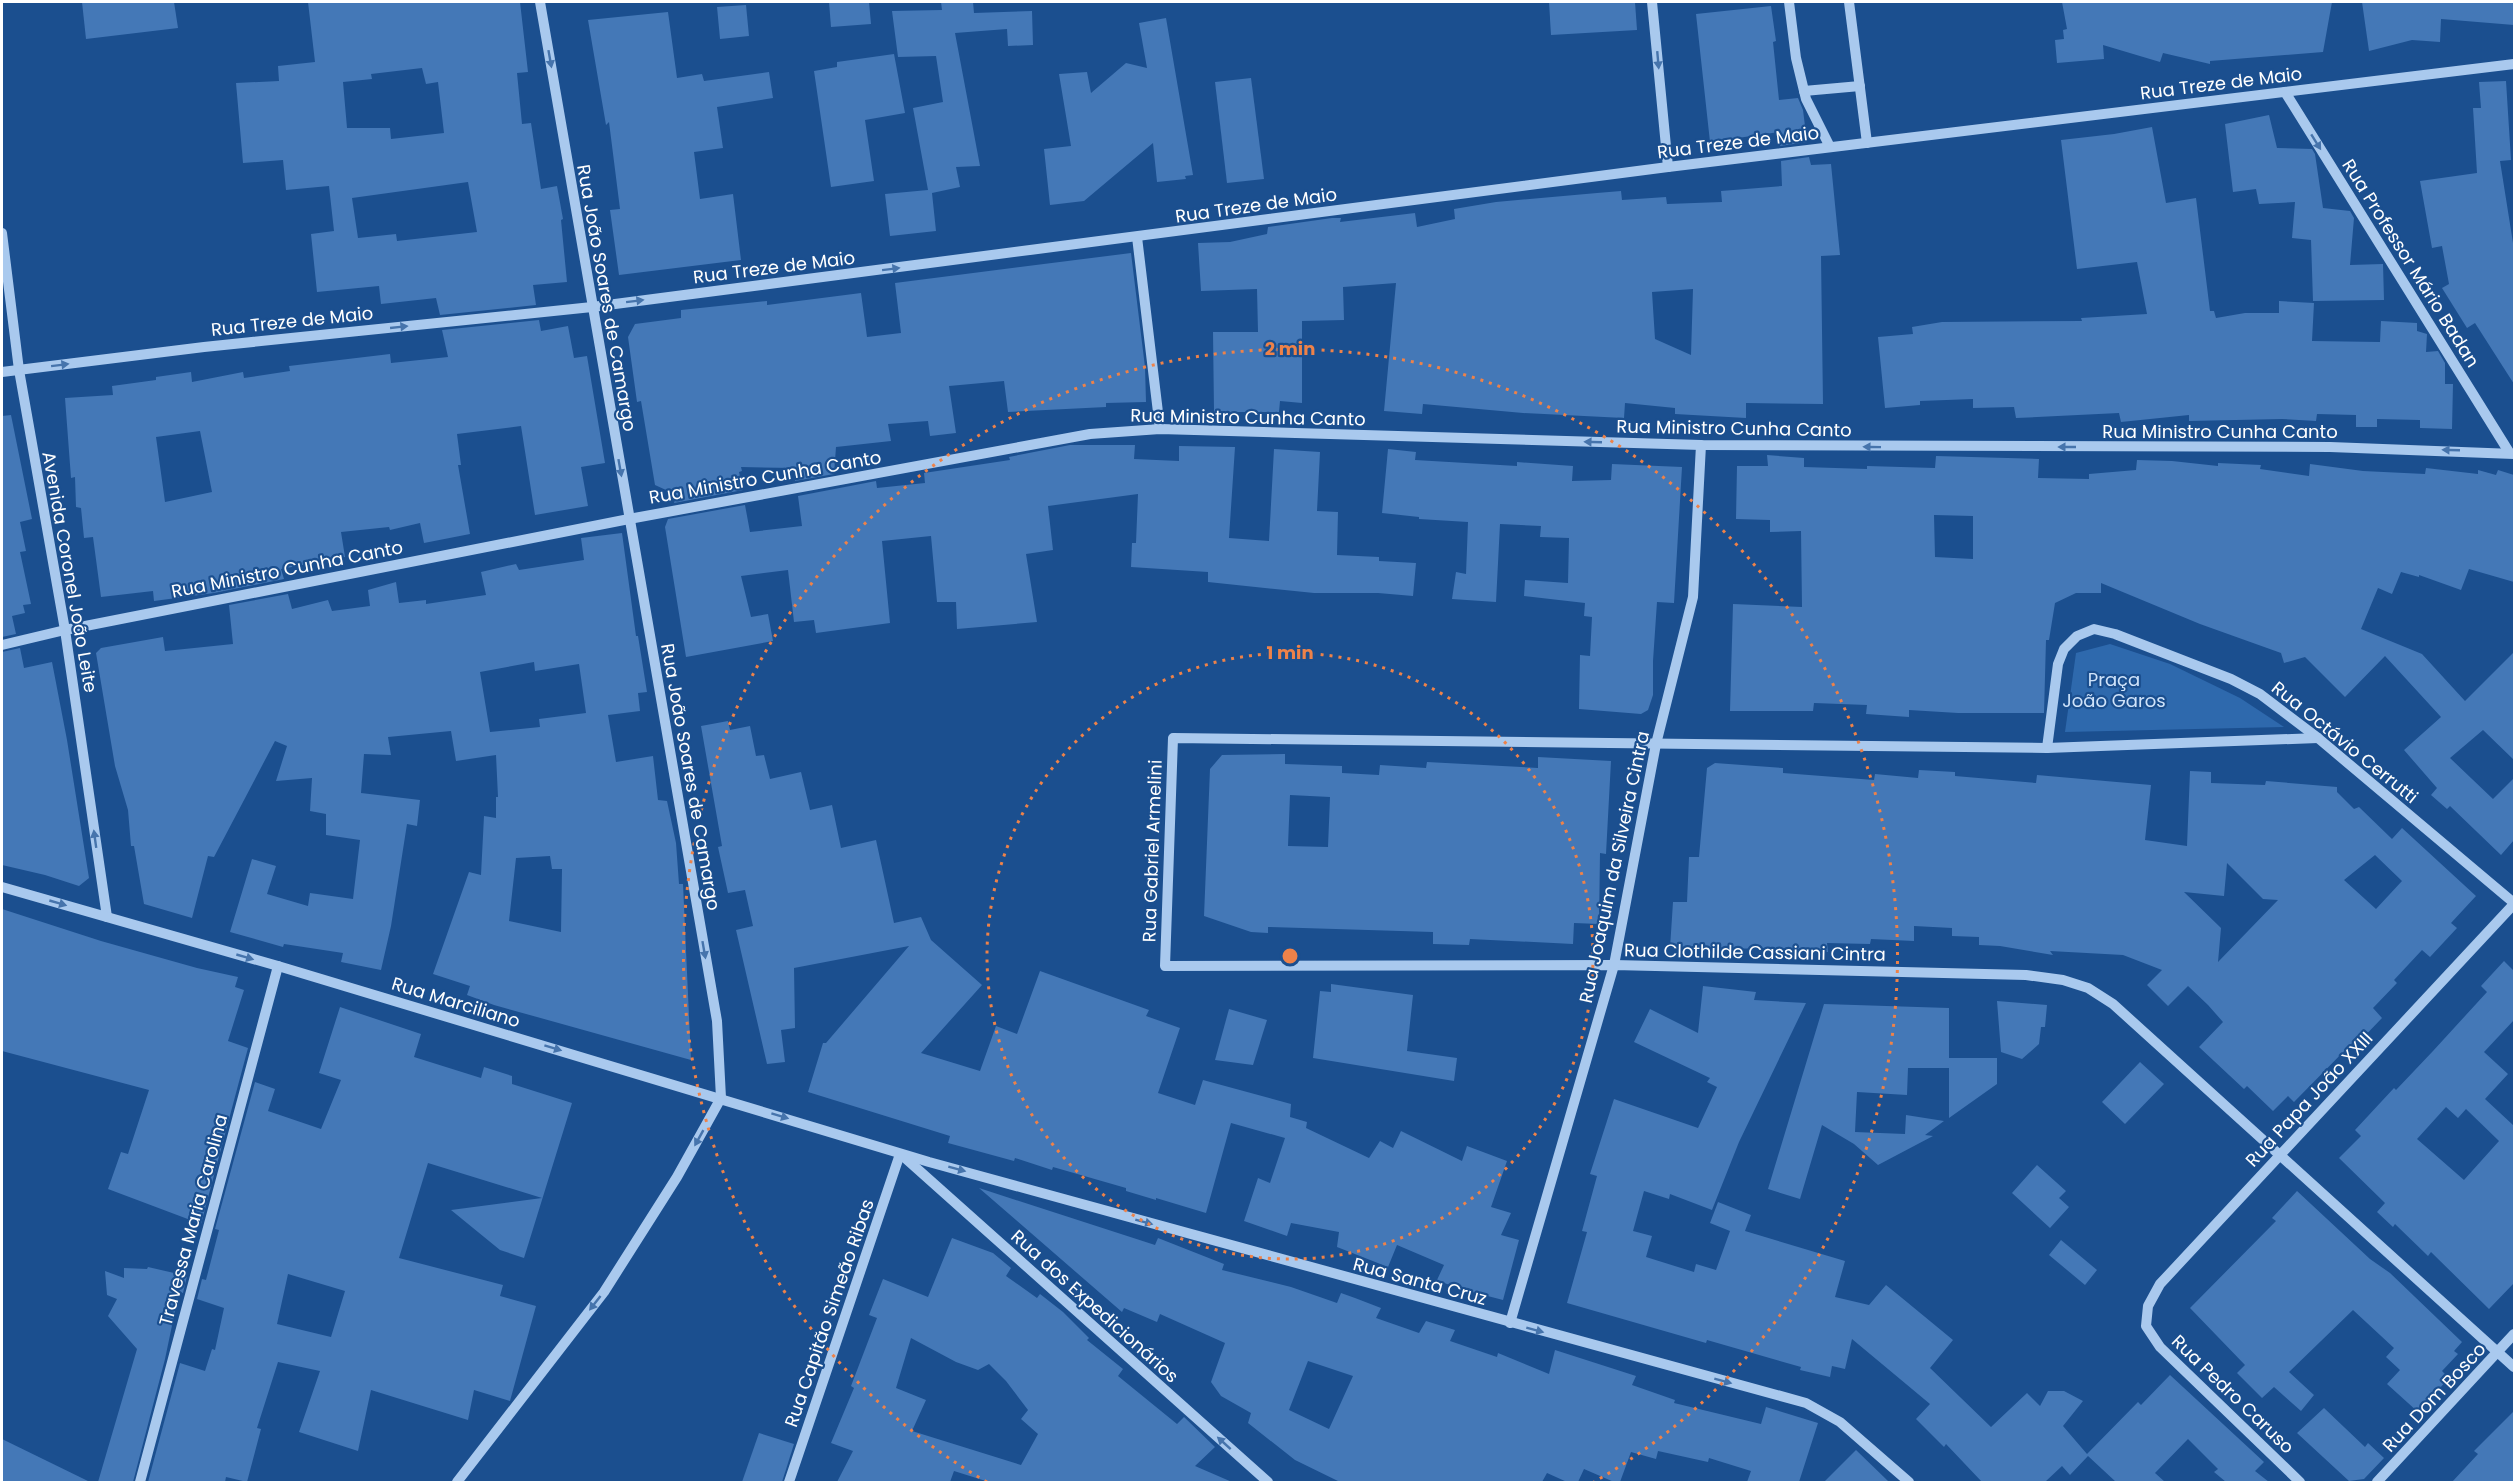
<svg xmlns="http://www.w3.org/2000/svg" width="2516" height="1484" font-family="Poppins,sans-serif">
<rect width="100%" height="100%" fill="#1b4f8f"/>
<path fill="#2e69ad" d="M2110,644L2170,664L2240,698L2284,727L2065,732L2076,653Z"/>
<g fill="#4478b7" fill-rule="evenodd">
<path d="M82,2H174L178,28L86,39Z"/>
<path d="M308,2H520L528,72L517,73L522,124L531,123L541,189L557,186L563,219L561,220L567,282L533,285L536,305L440,315L436,298L381,304L379,286L317,292L311,234L334,231L329,186L286,190L283,160L243,163L236,83L279,81L278,66L315,62ZM422,68L426,84L438,82L444,133L391,139L390,128H347L343,82L372,79L371,74ZM468,182L477,232L397,241L396,234L358,238L352,198Z"/>
<path d="M829,2H869L871,24L831,27Z"/>
<path d="M941,2H973L974,13L1032,11L1033,45L1008,46L1007,29L955,33L980,166L956,167L960,187L932,193L936,231L890,236L885,194L928,190L913,108L943,102L936,56L898,57L892,11L942,10Z"/>
<path d="M1549,2H1635L1637,30L1551,35Z"/>
<path d="M2062,2H2332L2323,52L2210,61V64L2163,53L2160,62L2103,45L2104,59L2057,63L2055,40L2064,39L2063,30L2067,29Z"/>
<path d="M2362,2H2514V25L2441,19L2440,42L2412,40L2369,51Z"/>
<path d="M746,5L749,36L720,39L717,7Z"/>
<path d="M1771,6L1776,41L1773,42L1779,100L1798,98L1803,110L1807,142L1780,146L1779,132L1710,142L1696,14Z"/>
<path d="M668,12L677,78L702,74L704,81L769,72L773,98L717,107L723,148L694,152L700,199L733,194L741,260L619,275L610,210L620,209L609,122L606,125L588,20Z"/>
<path d="M1166,18L1193,175L1185,176L1186,179L1157,182L1153,143L1084,201L1050,205L1044,149L1071,146L1059,74L1087,72L1091,93L1126,63L1147,68L1139,23Z"/>
<path d="M894,54L905,113L865,120L874,181L831,187L814,71L837,67V62Z"/>
<path d="M1251,78L1264,179L1227,183L1215,82Z"/>
<path d="M2506,81L2511,160L2500,161L2513,243H2514V384L2475,323L2467,328L2442,288L2449,284L2442,246L2432,248L2420,181L2477,173L2473,108H2481L2479,82Z"/>
<path d="M2269,115L2277,148L2312,149L2315,154L2323,208L2350,211L2354,218L2350,265L2383,264L2384,300L2313,301L2311,240L2292,238L2295,202L2259,204L2256,189L2233,192L2225,124Z"/>
<path d="M2152,127L2166,203L2196,198L2210,311H2214L2216,318L2245,313H2279V301L2314,303L2312,341L2380,342L2381,321L2417,323V331L2427,334L2426,352L2438,351L2445,363V384H2453L2452,429L2420,428V420L2377,419V427H2356V415L2317,414L2316,421L2282,419L2189,421V415L2121,422L2119,413L2016,418L2014,407L1973,408V399L1920,401V405L1885,408L1878,337L1913,334L1912,327L1942,322L2082,321L2081,318L2147,314L2137,262L2077,269L2061,140L2114,134Z"/>
<path d="M1809,157L1811,165L1831,164L1840,255L1821,256L1823,404L1746,403V418L1675,414V408L1625,403L1624,418L1523,413L1423,404L1422,414L1384,411L1396,283L1343,287L1344,320L1302,321V403L1280,401L1279,412H1214L1213,332H1258L1257,289L1201,291L1198,243L1230,242L1267,234L1268,227L1332,218H1341L1340,222L1415,213L1417,227L1455,219L1454,209L1496,202L1597,193L1621,191L1622,200L1666,197L1667,204L1722,202L1721,191L1782,186L1781,161ZM1693,289L1691,355L1655,339L1652,292Z"/>
<path d="M1131,253L1145,367L1146,402L1106,403V407L1008,412L1004,381L949,386L956,433L930,436L928,421L888,424L891,441L836,447L834,474L795,481L794,468L741,467L742,471L739,472L743,490L674,503L677,495L655,485L641,401L637,402L628,337L635,324L681,318V310L767,301V305L861,293L867,337L901,333L895,283Z"/>
<path d="M539,320L541,331L568,326L574,358L587,356L605,463L581,467L588,506L535,515L521,426L457,434L461,465H458L470,534L424,543L420,523L390,530L389,527L341,532L345,557L281,569L284,579L214,593L154,601L153,591L101,597L93,537L84,538L81,508L76,507L75,477L71,478L65,398L113,395L112,386L156,380V377L191,372L192,382L243,372L244,378L290,371L289,366L390,354L391,363L448,357L442,330ZM200,431L212,492L165,502L156,437Z"/>
<path d="M11,415L32,519L20,522L26,551L20,552L31,604L23,605L25,613L12,616L16,634L2,637V416Z"/>
<path d="M1070,445H1135L1134,459L1179,461V446L1235,447L1229,538L1269,541L1274,449L1320,452L1317,511L1338,512L1337,555L1379,557V561L1416,563L1413,596L1378,593H1314L1208,582V572L1131,567L1132,543H1136L1138,494L1048,506L1053,550L1026,554L1037,622L957,629L956,602H937L931,536L882,541L890,623L816,633L814,620L794,622L788,570L741,576L751,617L768,614L773,641L686,657L665,527L668,519L745,505L750,532L802,526L798,496L876,481L877,488L925,483L924,473L1010,460L1009,457Z"/>
<path d="M1388,449L1416,452L1415,460L1517,466V462L1573,466L1572,481L1611,480L1612,464L1682,467L1674,603L1657,602L1653,661V695L1648,710L1641,714L1579,709L1580,655L1590,656L1592,617L1584,616L1585,603L1524,596L1525,580L1568,583L1569,538L1540,537L1541,526L1500,524L1496,602L1452,599L1456,572L1466,574L1468,522L1419,519V517L1382,513Z"/>
<path d="M1767,455L1804,458V467L1867,469V466L1935,468L1936,456L2039,459L2038,478L2089,479V474L2136,470L2137,460L2172,461L2218,466V463L2261,465L2260,469L2309,476L2310,464L2363,471L2425,474L2426,468L2478,474V470L2496,475L2498,470L2514,475V582L2469,569L2461,590L2419,575V577L2401,572L2392,594L2378,588L2361,629L2422,654L2465,701L2514,652V760L2483,730L2450,758L2493,799L2514,778V840L2501,855L2450,806L2447,809L2431,795L2437,788L2404,750L2441,717L2385,656L2345,697L2305,657L2284,663L2281,653L2200,624L2101,583V593H2076L2055,603L2049,640H2046L2044,713H1958L1909,710V717L1866,714L1867,705L1814,703L1813,711H1730L1733,604L1802,607L1801,531L1770,532V520L1736,519L1737,466H1768ZM1934,515L1973,516V559L1935,557Z"/>
<path d="M622,533L636,636H638L647,692L638,693L640,711L608,715L616,762L653,756L658,800L667,801L676,843L679,884H683L691,1060L494,1005L467,995L470,986L433,974L469,872L481,875L484,816L496,818V797H498L496,755L456,761L451,731L388,737L391,755L364,754L361,793L420,800L417,826L407,824L391,926L381,970L341,962L343,953L284,944L283,947L230,932L252,859L276,866L267,894L308,906L310,893L353,899L360,840L326,835V814L310,811L312,778L276,781L287,746L275,741L214,857L208,856L192,918L144,904L134,846H131L128,810L115,766L96,653L101,648L163,637L165,651L233,644L229,605L288,594L292,609L328,600L332,611L370,606L368,590L396,582L399,603L426,600V604L486,595L481,572L516,564L519,570L584,560L581,538ZM534,662L535,671L579,664L586,713L539,719L540,727L490,732L480,672ZM550,856L552,869H562L561,932L509,921L516,858Z"/>
<path d="M20,648L24,668L52,662L67,740L89,878L79,886L45,875L2,865V652Z"/>
<path d="M728,721L730,730L750,726L756,756L764,755L770,779L801,772L810,810L832,805L841,848L876,840L894,923L921,917L931,940L982,985L921,1053L980,1071L996,1026L1017,1034L1040,971L1149,1010L1146,1016L1180,1028L1158,1093L1195,1105L1203,1080L1291,1104L1290,1117L1307,1122L1306,1128L1369,1158L1380,1141L1393,1148L1401,1131L1462,1161L1467,1146L1507,1161L1491,1207L1511,1213L1501,1235L1519,1240L1503,1300L1457,1288L1437,1280L1444,1265L1397,1245L1388,1267L1337,1247L1339,1232L1291,1223L1287,1236L1244,1221L1258,1178L1270,1183L1285,1138L1231,1123L1206,1213L1156,1198V1200L1126,1191V1188L1053,1167L1052,1170L1015,1158L1014,1161L948,1143L950,1136L808,1092L823,1043H826L909,946L794,968L795,1028L781,1030L785,1062L767,1064L736,930L753,926L745,890L728,893L718,847L722,846L701,726Z"/>
<path d="M1285,754V764L1342,766V773L1379,775L1380,765L1426,768L1427,762L1538,768V757L1611,761L1606,854L1600,853L1599,924L1574,923L1573,944L1470,939L1469,945L1433,944V932L1268,927V933L1251,932L1204,916L1210,769L1222,755ZM1290,795L1330,797L1328,847L1288,846Z"/>
<path d="M1715,763L1783,768V773L1874,780L1875,774L1918,778L1919,770L1955,772V776L2036,783L2037,775L2151,785L2145,840L2187,846L2190,771L2211,772V783L2265,785L2266,781L2337,787V792L2354,809L2359,807L2392,839L2402,828L2476,896L2451,923L2457,928L2430,957L2422,950L2394,980L2397,983L2373,1008L2382,1018L2357,1044L2354,1041L2294,1102L2288,1096L2273,1111L2247,1086L2244,1089L2199,1047L2223,1022L2208,1005L2188,986L2168,1006L2147,985L2162,970L2123,955L2050,951L2053,955L2000,946L1979,945V937L1952,936V928L1914,926V941L1871,939L1870,944L1827,943L1828,952L1800,953V949L1670,948L1673,902H1687L1689,857H1699L1707,768ZM2375,855L2402,881L2376,909L2344,880ZM2227,863L2263,899L2278,900L2218,962L2221,928L2184,892L2224,896Z"/>
<path d="M2,909L101,941L197,968L238,977L235,987L244,990L228,1041L248,1048L201,1224L108,1189L121,1152L128,1154L149,1090L2,1051Z"/>
<path d="M2504,961L2514,971V1020L2484,1052L2508,1074L2485,1099L2513,1125L2514,1123V1283L2489,1309L2431,1252L2428,1256L2395,1224L2393,1227L2377,1212L2385,1203L2339,1158L2361,1136L2355,1130L2394,1088L2396,1090L2433,1051L2487,992L2481,986ZM2446,1107L2458,1118L2466,1109L2499,1141L2464,1180L2417,1139Z"/>
<path d="M1331,984L1413,995L1407,1051L1457,1058L1454,1081L1313,1058L1320,991L1331,992Z"/>
<path d="M1703,986L1756,992L1754,1000L1806,1003L1739,1142L1712,1210L1670,1194L1669,1199L1644,1191L1633,1231L1652,1236L1646,1257L1694,1272L1696,1264L1716,1270L1730,1231L1710,1223L1718,1202L1751,1215L1745,1231L1845,1261L1835,1297L1869,1305L1886,1285L1902,1298L1953,1340L1930,1368L1991,1427L2027,1393L2040,1406L2048,1391H2064L2083,1401L2063,1426L2087,1454L2138,1402L2141,1405L2170,1375L2264,1462L2255,1471L2269,1482H2226L2214,1472L2218,1469L2188,1439L2155,1473L2165,1482H2116L2088,1456L2070,1475L2062,1466L2045,1482H1982L1946,1444L1944,1447L1916,1419L1930,1404L1852,1339L1845,1369L1832,1366L1830,1377L1800,1370L1801,1367L1707,1340L1706,1343L1567,1303L1587,1232L1582,1231L1597,1176L1590,1174L1614,1099L1698,1128L1717,1087L1707,1082L1710,1078L1634,1042L1650,1009L1698,1033Z"/>
<path d="M1997,1001L2047,1005L2045,1027H2041L2039,1044L2022,1059L2001,1052Z"/>
<path d="M1824,1004L1949,1008V1068H1908L1907,1095L1857,1092L1855,1132L1905,1134L1906,1115L1944,1121L1925,1135L1933,1136L1878,1165L1854,1144L1822,1125L1800,1199L1768,1189Z"/>
<path d="M340,1007L421,1034L414,1057L481,1078L484,1067L512,1076V1084L572,1103L524,1258L500,1250L451,1210L542,1198L428,1163L399,1258L503,1285L500,1296L536,1306L510,1401L474,1390L468,1420L371,1390L358,1451L299,1432L320,1371L278,1362L257,1428L261,1429L247,1482L226,1477L225,1482H148L180,1363L205,1371L212,1349L215,1350L224,1308L197,1299L202,1279L206,1280L219,1230L215,1229L255,1082L275,1089L268,1111L321,1129L341,1080L319,1073ZM288,1274L345,1291L331,1337L277,1324Z"/>
<path d="M1229,1009L1267,1020L1253,1065L1215,1060Z"/>
<path d="M1949,1058H1997V1084L1949,1118Z"/>
<path d="M2140,1062L2164,1084L2125,1124L2102,1102Z"/>
<path d="M2037,1165L2066,1191L2059,1198L2069,1207L2050,1228L2012,1193Z"/>
<path d="M979,1188L1155,1245L1158,1238L1224,1264L1222,1270L1291,1287L1337,1303L1341,1293L1355,1298L1381,1308L1376,1318L1419,1333L1426,1321L1455,1330L1450,1341L1497,1357L1498,1353L1549,1374L1555,1350L1636,1376L1632,1385L1675,1400L1674,1403L1761,1424L1766,1407L1818,1423L1799,1482H1747L1751,1471L1709,1458L1708,1462L1658,1451L1656,1459L1631,1452L1620,1482H1614L1584,1469L1578,1482H1567L1547,1473L1542,1482H1340L1295,1460L1248,1423L1251,1413L1221,1396L1211,1382L1225,1343L1160,1314L1157,1322L1124,1308L1122,1312ZM1308,1361L1353,1376L1329,1429L1289,1410Z"/>
<path d="M2297,1191L2370,1259L2390,1273L2462,1342L2454,1351L2458,1354L2442,1371L2449,1378L2418,1412L2387,1384L2400,1370L2386,1357L2394,1348L2353,1310L2289,1372L2314,1395L2301,1411L2274,1387L2262,1398L2237,1373L2245,1365L2190,1308L2276,1221L2272,1218Z"/>
<path d="M952,1238L993,1253L1011,1268L1006,1276L1037,1298L1040,1294L1063,1312L1089,1338L1087,1340L1123,1369L1118,1376L1177,1424L1184,1417L1215,1447L1195,1466L1232,1482H989L954,1471L950,1482H837L853,1451L831,1443L854,1388L851,1386L877,1318L869,1315L883,1279L928,1297ZM911,1338L956,1362L978,1370L989,1364L1006,1381L1028,1410L1021,1419L1038,1434L1021,1465L912,1431L926,1400L896,1388Z"/>
<path d="M2061,1240L2097,1270L2085,1285L2049,1255Z"/>
<path d="M148,1267L187,1276L183,1293L179,1292L165,1359L133,1482H98L137,1349L108,1316L117,1299L107,1295L105,1271L124,1278V1268L147,1269Z"/>
<path d="M2324,1408L2365,1447L2368,1443L2384,1458L2364,1479L2349,1481L2297,1433Z"/>
<path d="M2514,1411V1482H2452L2478,1454L2474,1451Z"/>
<path d="M759,1433L794,1444L782,1482H742Z"/>
<path d="M2,1439L90,1482H2Z"/>
<path d="M1856,1450L1889,1482H1824Z"/>
</g>
<g fill="none" stroke-linecap="round" stroke-linejoin="round">
<g stroke="#a9c9ee" stroke-width="10">
<path d="M1652,2L1668,167"/>
<path d="M1789,2L1796,58L1806,99L1830,147"/>
<path d="M1849,2L1867,143"/>
<path d="M1804,91L1860,86"/>
<path d="M2285,92L2509,452"/>
<path d="M2,233L19,370L65,630L107,917"/>
<path d="M1137,237L1160,429"/>
<path d="M2,372L204,347L592,307L1668,167L2514,64"/>
<path d="M2,645L65,630L629,519L1090,434L1160,429L1701,445L2330,447L2514,454"/>
<path d="M2318,738L2047,748L1173,738L1165,966L1614,965L2026,975L2063,980L2088,988L2113,1004L2514,1367"/>
<path d="M2047,748L2058,664L2064,649L2077,636L2094,629L2115,634L2231,679L2260,694L2318,738L2514,903"/>
<path d="M2,887L278,966L929,1162L1806,1403L1840,1422L1909,1482"/>
<path d="M904,1157L1268,1482"/>
<path d="M1510,1323L1614,965L1656,744L1693,597L1701,445"/>
<path d="M140,1482L278,966"/>
<path d="M457,1482L604,1292L677,1177L721,1098L717,1021L540,2"/>
<path d="M789,1482L900,1154"/>
<path d="M2300,1482L2160,1347L2146,1326L2148,1306L2160,1284L2514,904"/>
<path d="M2377,1482L2514,1334"/>
</g>
</g>
<defs><path id="oneway-solid" d="M-6-.8H1V-3.2L6.5 0L1 3.2V.8H-6Z" transform="scale(1.5)"/></defs>
<g fill="#4674ac">
<use href="#oneway-solid" transform="translate(550 59) rotate(80)"/>
<use href="#oneway-solid" transform="translate(1658 60) rotate(85)"/>
<use href="#oneway-solid" transform="translate(2316 142) rotate(58)"/>
<use href="#oneway-solid" transform="translate(891 269) rotate(-7)"/>
<use href="#oneway-solid" transform="translate(635 301) rotate(-7)"/>
<use href="#oneway-solid" transform="translate(399 327) rotate(-6)"/>
<use href="#oneway-solid" transform="translate(60 365) rotate(-7)"/>
<use href="#oneway-solid" transform="translate(1593 442) rotate(-178)"/>
<use href="#oneway-solid" transform="translate(1872 447) rotate(-179)"/>
<use href="#oneway-solid" transform="translate(2067 447) rotate(180)"/>
<use href="#oneway-solid" transform="translate(2451 450) rotate(-178)"/>
<use href="#oneway-solid" transform="translate(620 468) rotate(80)"/>
<use href="#oneway-solid" transform="translate(95 839) rotate(-98)"/>
<use href="#oneway-solid" transform="translate(58 903) rotate(16)"/>
<use href="#oneway-solid" transform="translate(704 950) rotate(80)"/>
<use href="#oneway-solid" transform="translate(245 957) rotate(16)"/>
<use href="#oneway-solid" transform="translate(553 1048) rotate(17)"/>
<use href="#oneway-solid" transform="translate(780 1116) rotate(17)"/>
<use href="#oneway-solid" transform="translate(699 1138) rotate(119)"/>
<use href="#oneway-solid" transform="translate(957 1169) rotate(15)"/>
<use href="#oneway-solid" transform="translate(1144 1222) rotate(15)"/>
<use href="#oneway-solid" transform="translate(595 1303) rotate(128)"/>
<use href="#oneway-solid" transform="translate(1535 1330) rotate(15)"/>
<use href="#oneway-solid" transform="translate(1723 1381) rotate(15)"/>
<use href="#oneway-solid" transform="translate(1224 1443) rotate(-138)"/>
</g>
<g fill="none" stroke="#ee8249" stroke-width="3" stroke-dasharray="3 6">
<circle cx="1290" cy="956" r="303"/>
<path d="M987 1482A607 607 0 1 1 1594 1482"/>
</g>
<g text-anchor="middle" dominant-baseline="central" stroke-width="4.5" stroke-linejoin="round" paint-order="stroke">
<g font-size="18" fill="#fff" stroke="#1b4f8f">
<text transform="translate(2221 83) rotate(-7)">Rua Treze de Maio</text>
<text transform="translate(1738 142) rotate(-7)">Rua Treze de Maio</text>
<text transform="translate(1256 205) rotate(-8)">Rua Treze de Maio</text>
<text transform="translate(2411 263) rotate(58)">Rua Professor Mário Badan</text>
<text transform="translate(774 267) rotate(-7)">Rua Treze de Maio</text>
<text transform="translate(607 298) rotate(80)">Rua João Soares de Camargo</text>
<text transform="translate(292 321) rotate(-6)">Rua Treze de Maio</text>
<text transform="translate(1248 417) rotate(1)">Rua Ministro Cunha Canto</text>
<text transform="translate(1734 428) rotate(1)">Rua Ministro Cunha Canto</text>
<text x="2220" y="431">Rua Ministro Cunha Canto</text>
<text transform="translate(765 477) rotate(-10)">Rua Ministro Cunha Canto</text>
<text transform="translate(287 569) rotate(-11)">Rua Ministro Cunha Canto</text>
<text transform="translate(70 572) rotate(80)">Avenida Coronel João Leite</text>
<text transform="translate(2345 742) rotate(39)">Rua Octávio Cerrutti</text>
<text transform="translate(691 777) rotate(80)">Rua João Soares de Camargo</text>
<text transform="translate(1152 851) rotate(-88)">Rua Gabriel Armelini</text>
<text transform="translate(1614 867) rotate(-78)">Rua Joaquim da Silveira Cintra</text>
<text transform="translate(1755 952) rotate(1)">Rua Clothilde Cassiani Cintra</text>
<text transform="translate(456 1002) rotate(17)">Rua Marciliano</text>
<text transform="translate(2309 1099) rotate(-47)">Rua Papa João XXIII</text>
<text transform="translate(193 1220) rotate(-75)">Travessa Maria Carolina</text>
<text transform="translate(1420 1281) rotate(15)">Rua Santa Cruz</text>
<text transform="translate(1095 1306) rotate(42)">Rua dos Expedicionários</text>
<text transform="translate(829 1313) rotate(-71)">Rua Capitão Simeão Ribas</text>
<text transform="translate(2233 1394) rotate(44)">Rua Pedro Caruso</text>
<text transform="translate(2434 1397) rotate(-47)">Rua Dom Bosco</text>
</g>
<g font-size="18" fill="#cfe3fa" stroke="#1b4f8f">
<text x="2114" y="679">Praça<tspan x="2114" dy="21">João Garos</tspan></text>
</g>
</g>
<circle cx="1290" cy="956" r="9" fill="#ee8249" stroke="#1b4f8f" stroke-width="3"/>
<g font-size="18" text-anchor="middle" font-weight="bold" fill="#ee8249" stroke="#1b4f8f" stroke-width="4.5" stroke-linejoin="round" paint-order="stroke">
<text x="1290" y="355">2 min</text>
<text x="1290" y="659">1 min</text>
</g>
<rect width="2516" height="1484" fill="none" stroke="#ffffff" stroke-width="6"/>
</svg>
